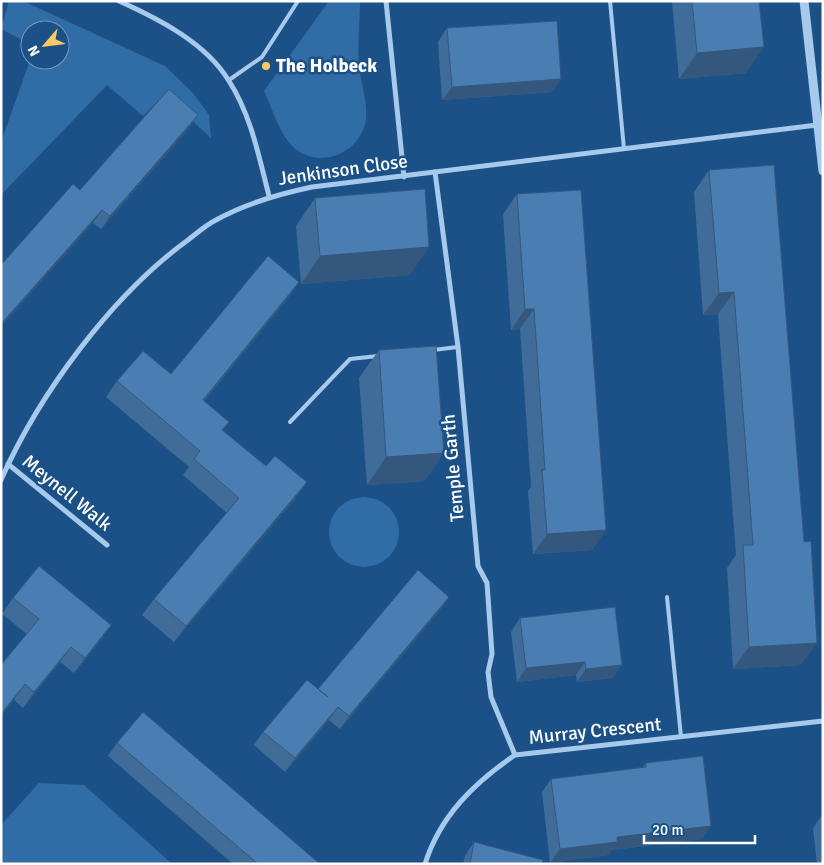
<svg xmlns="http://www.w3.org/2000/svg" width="824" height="865" font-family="Signika,sans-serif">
<rect width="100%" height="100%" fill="#1c5188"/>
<g fill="#306ca6">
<path d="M9,1H23L165,66L193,93L209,115L211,138L164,95L143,116L107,85L1,195V142L30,60H60V30H30V44L1,29Z"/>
<path d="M329,1H360C360,23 357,46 359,67C361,83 368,103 366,120C360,154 318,171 292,146C279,132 272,108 264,91Z"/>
<circle cx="364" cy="532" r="35"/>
<path d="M39,783L84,785L172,864H1V825Z"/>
</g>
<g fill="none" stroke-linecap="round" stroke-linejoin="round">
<g stroke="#a6c9ec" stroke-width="4">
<path d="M610,1L624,149"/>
<path d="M229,80L262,57L298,1"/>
<path d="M433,350L458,347"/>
<path d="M290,422L350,359L378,356"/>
<path d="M667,597L681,737"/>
</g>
<g stroke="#a6c9ec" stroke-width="5">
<path d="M119,1C159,19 206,43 229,81C251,115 259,157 269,196"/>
<path d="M386,1L404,177"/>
<path d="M435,172L458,347L478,566L487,583L492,654L488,672L491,697L515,755"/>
<path d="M8,464L107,545"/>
<path d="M1,480C39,394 112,295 188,240C197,233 206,225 216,220C246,203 279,194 312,187L817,125"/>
<path d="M425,864C440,816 474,783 515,755L823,721"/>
</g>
<path stroke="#a6c9ec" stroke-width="9" d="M804,1L823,171"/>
</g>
<g fill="#406c99">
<path d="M672,1H759L746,73L679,79Z"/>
<path d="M447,28L561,79L552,92L442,100L438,42Z"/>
<path d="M189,128L101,229L93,223L80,190Z"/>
<path d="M774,165L801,665L733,669L727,568L736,555L718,314L703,315L694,192L709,170Z"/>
<path d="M517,194L592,550L533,554L528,491L531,487L520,329L511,330L503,214Z"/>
<path d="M315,198L410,275L301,284L296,226Z"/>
<path d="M299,282L288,298L204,401L223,430L296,498L174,642L142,615L154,599L227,513L183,475L189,467L106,397L117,381L171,374Z"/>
<path d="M379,350L425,481L367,485L359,378Z"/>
<path d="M449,597L440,610L340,729L329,720L285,772L254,745L263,732L318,689Z"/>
<path d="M13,598L111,625L100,641L74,673L60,662L23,708L14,700L1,716V665L27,634L2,614Z"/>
<path d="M520,618L613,678L577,682L576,675L517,682L511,632Z"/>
<path d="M117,743L320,864H233L108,756Z"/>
<path d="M646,763L711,826L702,839L612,850L608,855L550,863L542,792L551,779L642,768Z"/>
<path d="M823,814V864H817L813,828Z"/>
<path d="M474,842L542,864H463L465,856Z"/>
</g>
<g fill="#34587d">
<path d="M764,47L746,73L679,79L697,53Z"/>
<path d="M561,79L552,92L442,100L452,87Z"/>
<path d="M198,115L189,128L101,229L110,216Z"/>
<path d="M102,210L93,223L1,327V324Z"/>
<path d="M429,247L410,275L301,284L320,256Z"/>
<path d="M299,282L288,298L191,416L203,400Z"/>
<path d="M734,292L718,314L703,315L719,293Z"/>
<path d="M525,309H534L520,329L511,330Z"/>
<path d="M444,453L425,481L367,485L386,457Z"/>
<path d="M307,482L296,498L174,642L186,626Z"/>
<path d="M606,530L592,550L533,554L547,534Z"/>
<path d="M449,597L440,610L340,729L349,716Z"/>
<path d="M111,625L100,641L74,673L85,658Z"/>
<path d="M817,643L801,665L733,669L749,647Z"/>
<path d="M71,647L60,662L23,708L34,692Z"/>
<path d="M585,662L576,675L517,682L526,668Z"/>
<path d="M622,665L613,678L577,682L586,669Z"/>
<path d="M25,684L14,700L1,716V714Z"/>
<path d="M338,707L329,720L285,772L295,758Z"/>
<path d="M711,826L702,839L612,850L608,855L550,863L560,849L617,837Z"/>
</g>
<g fill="#4a7eb2" stroke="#34587d">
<path d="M692,1H759L764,47L697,53Z"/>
<path d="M557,21L561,79L452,87L447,28Z"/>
<path d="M169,89L198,115L110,216L102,210L1,324V265L73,184L80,190Z"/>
<path d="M774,165L804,542L811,541L817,643L749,647L743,545H753L734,292L719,293L709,170Z"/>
<path d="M425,189L429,247L320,256L315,198Z"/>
<path d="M581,190L606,530L547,534L542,470H545L534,309H525L517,194Z"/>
<path d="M268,256L299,282L203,400L229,422L222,430L266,466L275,456L307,482L186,626L154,599L239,498L194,459L200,451L117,381L143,351L171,374Z"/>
<path d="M436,346L444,453L386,457L379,350Z"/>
<path d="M39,566L111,625L85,658L71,647L34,692L25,684L1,714V665L39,619L13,598Z"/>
<path d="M418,570L449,597L349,716L338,707L295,758L263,732L307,680L328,697L318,689Z"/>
<path d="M615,607L622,665L586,669L585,662L526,668L520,618Z"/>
<path d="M143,712L320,864H258L117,743Z"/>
<path d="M703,756L711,826L617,837V842L560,849L551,779L646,767V763Z"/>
<path d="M474,842L543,860L542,864H470Z"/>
</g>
<circle fill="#fcc864" stroke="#1c5188" stroke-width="2" cx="266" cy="66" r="5"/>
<g text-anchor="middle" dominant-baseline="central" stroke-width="5" stroke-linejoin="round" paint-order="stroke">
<g font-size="19" font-weight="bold" fill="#fff" stroke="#1c5188" text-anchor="start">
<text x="276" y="66">The Holbeck</text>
</g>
<g font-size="19" fill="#fff" stroke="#1c5188">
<text transform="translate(343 170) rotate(-8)">Jenkinson Close</text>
<text transform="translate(453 468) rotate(-95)">Temple Garth</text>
<text transform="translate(67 493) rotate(39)">Meynell Walk</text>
<text transform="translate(595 731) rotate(-6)">Murray Crescent</text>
</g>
</g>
<rect width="824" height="865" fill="none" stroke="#ffffff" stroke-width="5"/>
<g transform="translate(45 45) rotate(242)"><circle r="24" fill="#1c5188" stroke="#7797b8"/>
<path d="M0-4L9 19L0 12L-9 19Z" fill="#fcc864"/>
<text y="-8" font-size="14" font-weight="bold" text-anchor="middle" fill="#ffffff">N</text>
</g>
<path d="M644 835v8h111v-8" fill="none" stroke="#ffffff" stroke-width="2.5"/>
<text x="652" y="835" font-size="15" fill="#ffffff" stroke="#1c5188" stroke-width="4" paint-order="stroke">20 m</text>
</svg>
